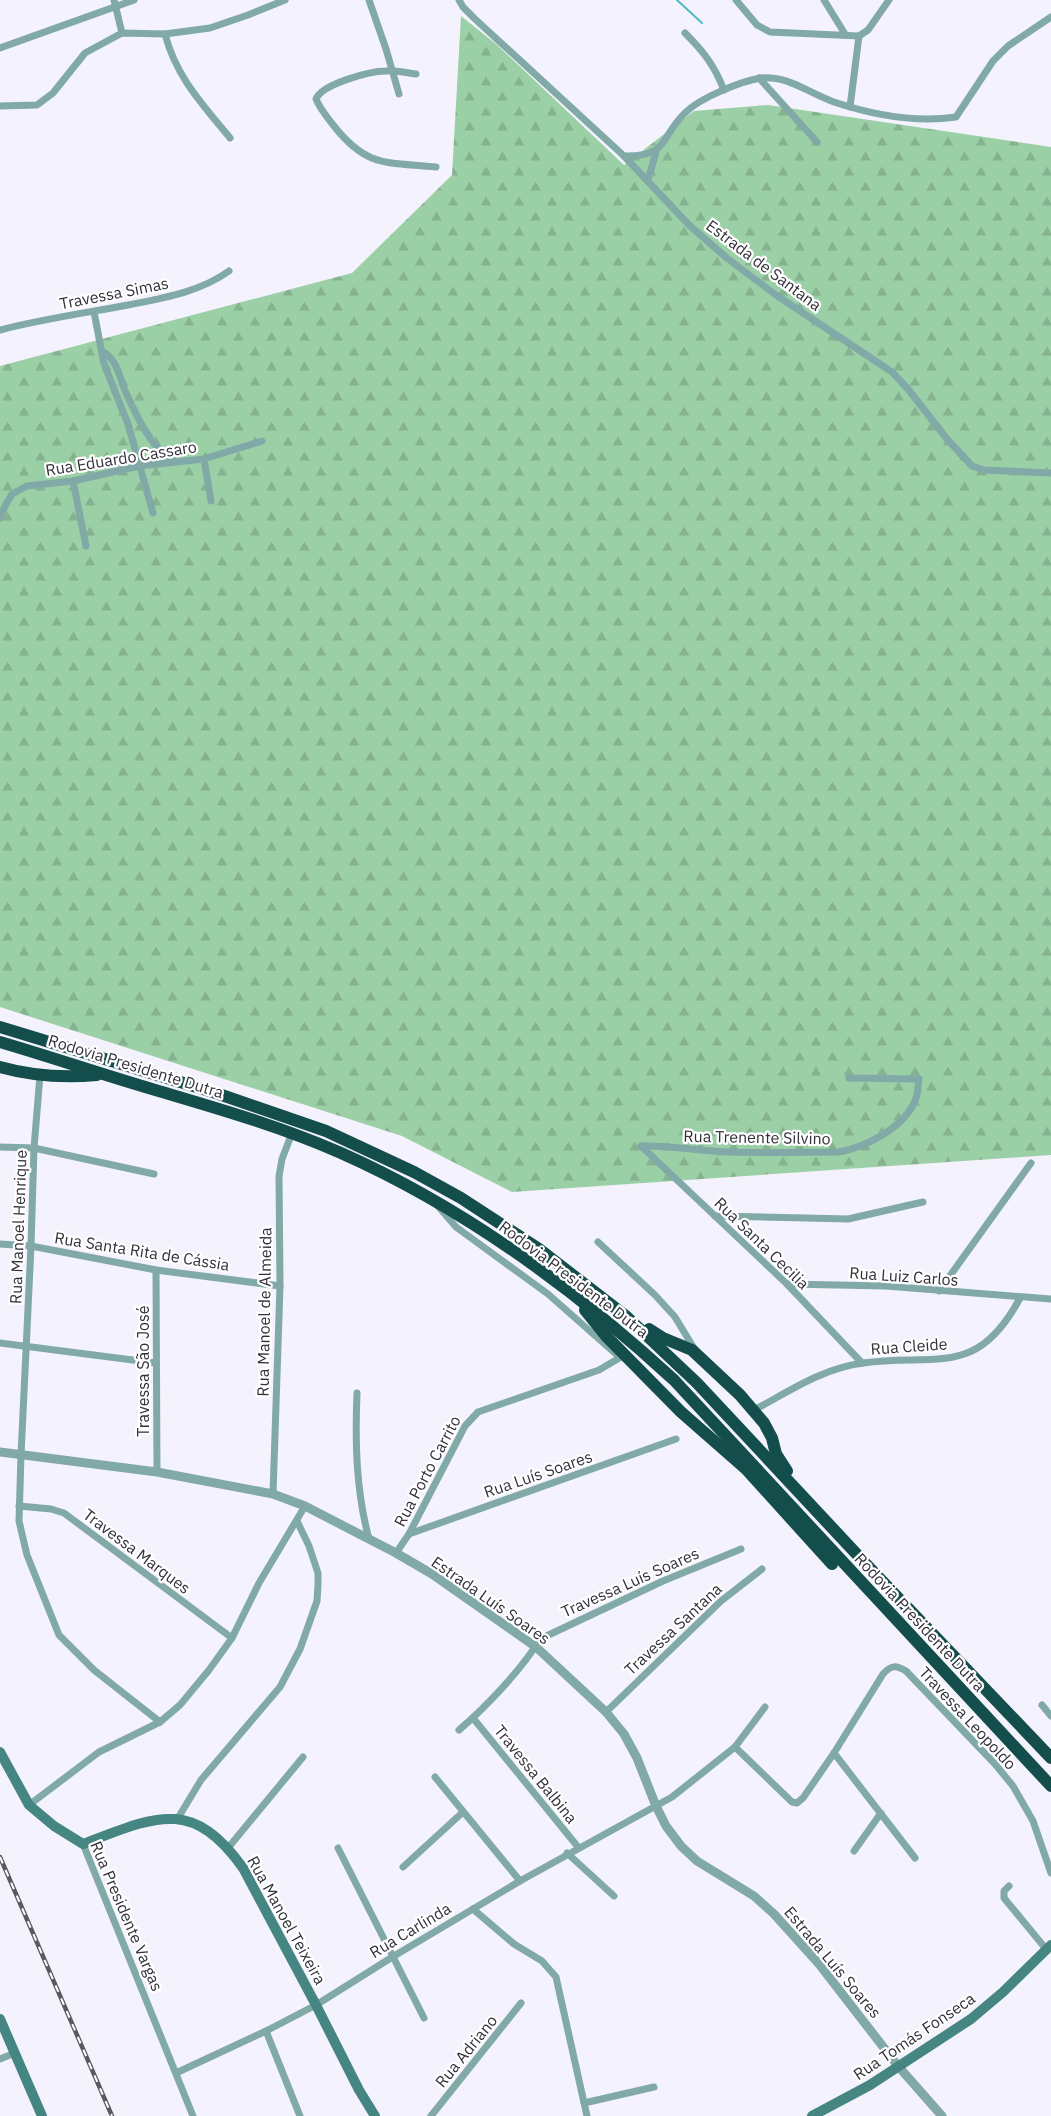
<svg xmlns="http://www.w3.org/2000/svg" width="1051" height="2116" font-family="'IBM Plex Sans',sans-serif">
<defs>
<pattern id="forest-firs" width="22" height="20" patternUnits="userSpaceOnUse" patternTransform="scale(1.5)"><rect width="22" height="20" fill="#9bcfa6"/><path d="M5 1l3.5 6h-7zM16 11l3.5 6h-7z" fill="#86b290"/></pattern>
</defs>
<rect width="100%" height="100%" fill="#f4f2fc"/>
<path fill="url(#forest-firs)" d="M461,16L496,44L624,165L694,111L768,105L1051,147V1155L512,1192L402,1136L0,1007V366L352,273L452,175Z"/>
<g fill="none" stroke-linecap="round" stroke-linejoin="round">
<path stroke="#50b8c3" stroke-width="2" d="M677,0L702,23"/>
<g stroke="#81a9a7" stroke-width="7">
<path d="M114,0L122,33"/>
<path d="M369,0L386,49L399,94"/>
<path d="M459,0L463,7L475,19L624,156L689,225L728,259L776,295L892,372L908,389L947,439L972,466L984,470L1051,473"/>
<path d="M736,0L757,25L770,32L859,36L868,30L889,0"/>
<path d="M824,0L845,34"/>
<path d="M685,33C704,52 714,65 724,90"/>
<path d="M165,34C176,77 203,105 230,138"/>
<path d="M0,48L134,0"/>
<path d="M416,74C406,73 396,70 386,71C370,71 322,84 316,99C320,109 327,117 334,126C367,168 387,162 436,167"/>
<path d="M759,78L817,142"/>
<path d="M0,106L37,105L53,93L85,53L122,33L165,34L210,28L248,15L285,0"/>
<path d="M850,107L859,36"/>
<path d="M624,156C670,157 659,137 686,112C700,98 741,81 761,78C788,75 810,94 834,102C873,115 915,123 956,117L993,61L1008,46L1051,17"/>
<path d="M648,180L656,152"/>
<path d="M94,312L104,364L128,424L153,513"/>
<path d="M0,330C42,319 85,313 128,305C163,298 200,292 229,271"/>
<path d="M102,351C119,361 119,378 127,395C138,419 150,444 171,461"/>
<path d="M204,459L211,501"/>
<path d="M73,481L86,546"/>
<path d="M0,518L6,504L12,494L27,486L73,481L139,466L204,459L262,441"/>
<path d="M40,1075L34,1148L31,1246L21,1455L19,1521L22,1534L27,1555L59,1635L94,1670L160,1722"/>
<path d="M641,1146C670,1145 699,1151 728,1152C765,1153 802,1152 839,1152C866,1147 906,1127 916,1098C918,1093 918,1085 919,1079L849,1078"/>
<path d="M641,1146L787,1284L862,1363"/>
<path d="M0,1147L34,1148L154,1174"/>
<path d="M437,1205L456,1227L548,1294L617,1355"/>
<path d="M715,1216L848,1219L923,1202"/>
<path d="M598,1242L655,1295L675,1317L695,1350"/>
<path d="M0,1244L31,1246L156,1270L280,1286"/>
<path d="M156,1270L157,1472"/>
<path d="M787,1284L886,1286L1051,1299"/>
<path d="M939,1291L1031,1163"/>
<path d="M0,1343L156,1363"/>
<path d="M357,1393C355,1442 356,1491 369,1539"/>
<path d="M754,1410C788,1392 823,1368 863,1363C936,1353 977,1379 1020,1298"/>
<path d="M273,1494L280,1286L279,1176L282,1159L292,1133"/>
<path d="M19,1506L51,1509L64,1513L232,1638"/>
<path d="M409,1534L676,1439"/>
<path d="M396,1553L409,1534L465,1426L478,1412L599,1370L621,1357"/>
<path d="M1042,1705L1051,1716"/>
<path d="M606,1712L721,1601L762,1569"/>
<path d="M473,1718L578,1847"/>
<path d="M459,1730C485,1708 523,1668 540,1639L663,1581L741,1549"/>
<path d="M735,1747L792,1802L797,1803L803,1798L834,1753L883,1674C891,1665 896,1665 906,1671L995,1764L1013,1786L1033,1821L1051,1873"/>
<path d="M834,1753L915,1858"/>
<path d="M435,1777L520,1881"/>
<path d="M29,1805L99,1752L160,1722L180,1705L209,1670L232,1638L259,1583L305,1506"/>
<path d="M178,1818L201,1780L280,1687L300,1649L317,1601L318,1585V1573L309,1546L297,1521"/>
<path d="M83,1844L193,2116"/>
<path d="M228,1848L303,1757"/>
<path d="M338,1848L424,2018"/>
<path d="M854,1851L881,1813"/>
<path d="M567,1853L614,1896"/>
<path d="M403,1867L463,1812"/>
<path d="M1009,1886L1004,1891V1898L1046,1949"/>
<path d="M473,1909L514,1944L542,1961L556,1977L587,2116"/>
<path d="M266,2031L300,2116"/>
<path d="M0,2059L15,2053"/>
<path d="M176,2073L266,2031L316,2005L394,1956L520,1881L672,1797L735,1747L765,1707"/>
<path d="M584,2103L654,2087"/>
<path d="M431,2116L521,2003"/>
</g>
<path stroke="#81a9a7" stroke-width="9" d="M0,1452L157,1472L273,1494L305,1506L396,1553L432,1574L536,1647L606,1712L624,1734L637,1758L656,1806L666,1826L681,1846L697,1861L754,1896L774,1914L819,1964L898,2066L942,2116"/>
<g stroke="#458582" stroke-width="10">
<path d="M0,1752L29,1805L54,1826L83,1844C154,1817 192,1796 243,1868L316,2005L359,2090L375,2116"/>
<path d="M0,2019L42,2116"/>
<path d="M812,2116L870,2085L971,2019L1003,1992L1051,1945"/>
</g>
<g stroke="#144e4c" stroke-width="12">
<path d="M0,1027L213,1092L326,1131L414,1172L461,1198L539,1249L627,1317L697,1383L864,1562L1051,1758"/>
<path d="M0,1042C51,1057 101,1074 152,1089C216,1108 280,1126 341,1153C465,1208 575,1289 674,1380L1051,1786"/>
<path d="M0,1067C32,1076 63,1078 97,1075"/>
<path d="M585,1310L606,1336L681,1412L746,1469L832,1564"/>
<path d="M649,1329L663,1338L692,1350L740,1395L764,1423L772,1438L776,1454L787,1471"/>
</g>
<g stroke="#5a5861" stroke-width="4.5">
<path id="rail" d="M0,1857L112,2116"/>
</g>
<use href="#rail" stroke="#fff" stroke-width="2" stroke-dasharray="7" stroke-linecap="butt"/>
</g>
<g text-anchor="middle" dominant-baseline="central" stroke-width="4.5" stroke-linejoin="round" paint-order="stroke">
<g font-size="16" fill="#323039" stroke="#fff">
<text transform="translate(764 265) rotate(37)">Estrada de Santana</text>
<text transform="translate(114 293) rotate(-11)">Travessa Simas</text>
<text transform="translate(121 458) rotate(-9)">Rua Eduardo Cassaro</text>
<text transform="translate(136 1066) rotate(17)">Rodovia Presidente Dutra</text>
<text transform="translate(757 1137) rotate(1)">Rua Trenente Silvino</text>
<text transform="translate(18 1227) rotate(-88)">Rua Manoel Henrique</text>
<text transform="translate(762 1243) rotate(44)">Rua Santa Cecilia</text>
<text transform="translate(142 1251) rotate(9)">Rua Santa Rita de Cássia</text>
<text transform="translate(904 1276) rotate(4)">Rua Luiz Carlos</text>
<text transform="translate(574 1279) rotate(37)">Rodovia Presidente Dutra</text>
<text transform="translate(264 1312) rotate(-89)">Rua Manoel de Almeida</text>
<text transform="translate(909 1346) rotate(-4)">Rua Cleide</text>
<text transform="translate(143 1371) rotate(-90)">Travessa São José</text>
<text transform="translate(427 1471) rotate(-62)">Rua Porto Carrito</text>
<text transform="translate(538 1474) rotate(-19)">Rua Luís Soares</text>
<text transform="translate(137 1551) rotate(37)">Travessa Marques</text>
<text transform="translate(630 1582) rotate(-24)">Travessa Luís Soares</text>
<text transform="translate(491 1600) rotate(35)">Estrada Luís Soares</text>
<text transform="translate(920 1622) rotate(47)">Rodovia Presidente Dutra</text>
<text transform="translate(673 1629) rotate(-43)">Travessa Santana</text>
<text transform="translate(968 1718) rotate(47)">Travessa Leopoldo</text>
<text transform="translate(536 1774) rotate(51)">Travessa Balbina</text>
<text transform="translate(127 1916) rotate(67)">Rua Presidente Vargas</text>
<text transform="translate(287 1920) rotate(61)">Rua Manoel Teixeira</text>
<text transform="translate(410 1930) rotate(-31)">Rua Carlinda</text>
<text transform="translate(833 1962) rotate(50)">Estrada Luís Soares</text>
<text transform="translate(914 2036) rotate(-34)">Rua Tomás Fonseca</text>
<text transform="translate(466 2051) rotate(-51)">Rua Adriano</text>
</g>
</g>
</svg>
